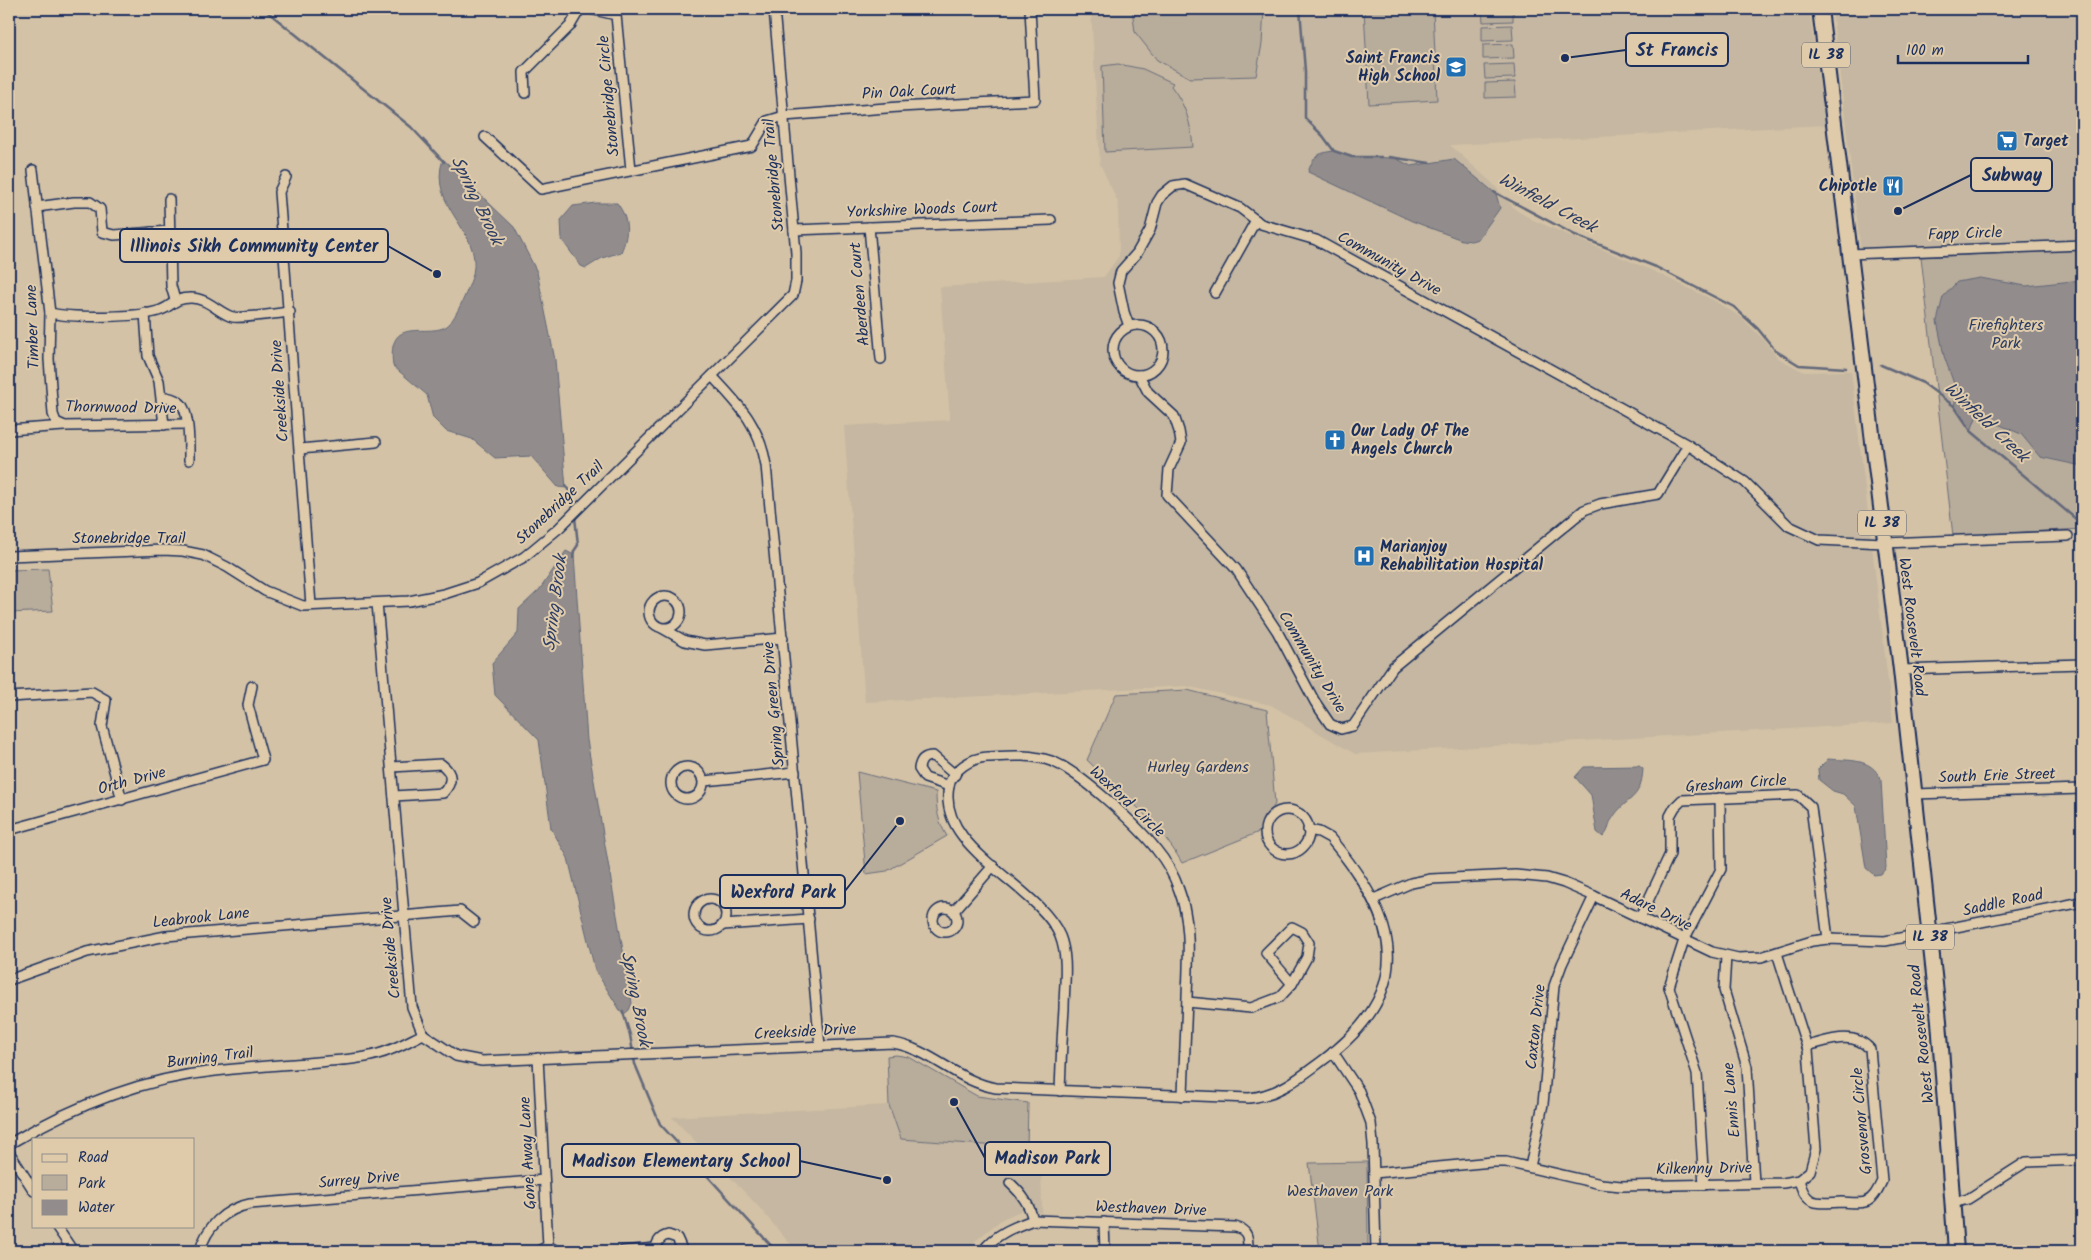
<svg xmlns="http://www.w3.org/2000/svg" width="2091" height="1260" font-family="Kalam,sans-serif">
<rect width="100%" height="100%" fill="#d3c2a6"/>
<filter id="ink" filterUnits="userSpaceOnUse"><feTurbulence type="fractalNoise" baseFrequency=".02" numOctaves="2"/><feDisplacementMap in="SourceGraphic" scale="10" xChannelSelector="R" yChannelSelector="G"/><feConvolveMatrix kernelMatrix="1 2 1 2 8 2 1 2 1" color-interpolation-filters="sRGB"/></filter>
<g filter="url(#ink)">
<g fill="#c5b7a1">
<path d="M1091,9H1809L1825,125L1450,145L1491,182L1516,210L1533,220L1651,270L1713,300L1741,317L1763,339L1778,358L1804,372L1851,371L1893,723L1355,754L1271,705L1186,686L865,702L844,426L950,420L940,287L1104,277L1119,256L1118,202L1100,164Z"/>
<path d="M1832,9H2082V250L1862,259Z"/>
<path d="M889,1105L901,1139L1027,1148V1154L1041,1155L1042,1213L1025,1209L1002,1219L974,1242L970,1251H796L757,1205L672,1117Z"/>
</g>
<g fill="#b8ac9b" stroke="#6a6e7c">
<path d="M1132,9H1264L1262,44L1256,76L1190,78L1157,60L1135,32Z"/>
<path d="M1364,9H1433L1437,100L1369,104Z"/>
<path d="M1482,9H1513V21L1483,22Z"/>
<path d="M1512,25L1513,40L1482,41V26Z"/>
<path d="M1513,44L1514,58L1483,59V45Z"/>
<path d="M1118,64L1143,69L1173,83L1171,86C1186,105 1191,124 1193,147L1105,152L1102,66Z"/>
<path d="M1514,64L1515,78L1485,79L1484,65Z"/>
<path d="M1515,82L1516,97L1485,98V83Z"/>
<path d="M2082,250V529L1953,536L1921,257Z"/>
<path d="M9,443H11L13,472L9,473Z"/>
<path d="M48,569L53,611L9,613V570Z"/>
<path d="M1187,690L1267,710L1275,804L1259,832L1182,863C1159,822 1120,792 1087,760L1116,694Z"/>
<path d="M857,772L936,792C936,809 938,822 947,836L887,871L866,874Z"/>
<path d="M896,1055L909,1057L977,1096L1028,1103L1027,1148L901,1139L889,1105L887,1056Z"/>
<path d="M1367,1162L1368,1251H1320L1309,1163Z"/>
</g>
<g fill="#928d8c" stroke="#62677a">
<path d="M1334,151L1352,157L1395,158L1411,166L1454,159L1496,194L1500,208L1478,239L1471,241L1462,240L1412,221L1308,172C1314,156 1317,153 1334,151Z"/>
<path d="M443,159L514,227L537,272L555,360L566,488L558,487L531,456L495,458L472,439L446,431L433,418L427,395L393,366C386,313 427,339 447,326C456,319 470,285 473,274C483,230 427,208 443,159Z"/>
<path d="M596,203H617C629,219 629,234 621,252L602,258L586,268L581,266L562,240L561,220L573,206Z"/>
<path d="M1980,278L2026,286L2082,280V466L2040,457L2021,434L1977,415L1971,431L1954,406L1957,392L1944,356L1937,321L1943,297L1957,282Z"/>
<path d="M566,551L574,555L587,740L632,1003L629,1010L623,1015L595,970L568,858L551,828L539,740L495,695L492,663L518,633L519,609L540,589Z"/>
<path d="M1828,759C1848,761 1872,757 1881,780L1886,868L1881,874L1874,875L1866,868L1856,806L1843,794L1833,791L1819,780L1818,769Z"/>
<path d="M1639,766L1643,769C1641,802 1626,796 1612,819C1607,826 1610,830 1603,837L1597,832L1591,795L1575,777L1584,767Z"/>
</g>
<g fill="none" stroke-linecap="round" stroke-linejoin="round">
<g stroke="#62677a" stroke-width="2.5">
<path d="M264,9L411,127L444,162"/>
<path d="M1300,9L1305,71V118L1323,136L1334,151L1352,157H1381"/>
<path d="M1389,157L1430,163"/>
<path d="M1494,192L1575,235L1656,267L1734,307L1758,329L1776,351L1799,365L1846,368"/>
<path d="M1881,365L1923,383L1954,406L1971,431L2077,520L2082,535"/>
<path d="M566,486L572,496L574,509"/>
<path d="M573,558L574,551L578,545L575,517"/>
<path d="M623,1012L630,1035L635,1064L660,1124L776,1251"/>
</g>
<g stroke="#1b2f5e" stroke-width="12">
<g id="street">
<path d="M590,9L616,15L631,170"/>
<path d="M525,93L524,72L570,26L580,9"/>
<path d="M485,137L541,189L752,146L767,121L784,116L899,107L1035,100L1030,9"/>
<path d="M33,170L50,313L49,359L53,414L56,422L65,426L187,424"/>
<path d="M286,177L279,192L311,605"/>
<path d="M169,199L171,286L175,300"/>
<path d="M37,207L74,202H90L100,209L102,232L114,235L169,231"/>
<path d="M869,227L881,359"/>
<path d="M794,230L1051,220"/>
<path d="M151,232C152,243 157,251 170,249"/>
<path d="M1849,254L2082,245"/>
<path d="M1215,293L1256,220"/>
<path d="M50,313C72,318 140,318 161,310C173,306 173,298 191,298C208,298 220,314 233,317C241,319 278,313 290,312"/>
<path d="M145,313L148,356L159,381L164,425"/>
<circle cx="1138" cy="350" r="25"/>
<path d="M1129,326L1124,312L1118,283L1121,271L1137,253L1150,230L1157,203L1162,195L1173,186L1185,184L1240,208L1261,224L1316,240L1688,445L1658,494L1600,504L1584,510L1393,667L1353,726L1341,729L1330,724L1315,702L1277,631L1236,569L1167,495L1169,469L1181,443L1179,431L1174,416L1148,392L1139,375"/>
<path d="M712,376C739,405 759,424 766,465L820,1046"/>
<path d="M162,396C169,398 175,398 180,403C190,411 189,447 189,460"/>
<path d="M9,430L64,426"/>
<path d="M1688,445L1745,482L1789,526L1819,540L1884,543L2068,536"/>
<path d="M300,449L376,442"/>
<path d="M9,556L163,550L183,551L203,555L227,567L265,591L303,606L409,601L444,594L478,583L524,557L559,528L793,295L796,281V253L774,9"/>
<circle cx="665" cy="612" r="16"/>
<path d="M377,603L412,1007L423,1034L456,1056L482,1061L893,1043C931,1049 958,1082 996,1088L1249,1098C1279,1095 1299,1078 1322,1061C1419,990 1399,920 1330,838L1319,832L1308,830"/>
<path d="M662,628L685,641L705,645L783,638"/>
<path d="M1901,670L2082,664"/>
<path d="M9,697L92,692L106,700L102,726L122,800"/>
<circle cx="687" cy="783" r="16"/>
<path d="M392,767L441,764C453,773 453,782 443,793L394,796"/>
<path d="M704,781L795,772"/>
<path d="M949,786L925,778L919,769C920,760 924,756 933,756L955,775"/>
<path d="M1913,794L2082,789"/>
<circle cx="1287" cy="832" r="22"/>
<path d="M9,830L263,760L248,705L252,686"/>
<circle cx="710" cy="915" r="16"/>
<path d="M1374,899L1411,883L1431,879L1515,875L1547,878L1564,883L1594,896L1712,952L1738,958L1761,957L1812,941L1828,939L1885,941L2082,902"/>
<circle cx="945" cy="920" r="12"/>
<path d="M954,911L993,866"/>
<path d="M1640,918L1670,854V816L1675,807L1682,800L1798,795L1811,807L1828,939"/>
<path d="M723,925L809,919"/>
<path d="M1292,927L1302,932L1309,943L1307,957L1292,984L1266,953Z"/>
<path d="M1726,956L1724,990L1747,1067L1754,1183"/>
<path d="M9,980L87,952L166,936L460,911L474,922"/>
<path d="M1187,1002L1251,1008L1280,997L1292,984"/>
<path d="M1333,1052L1359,1091L1371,1123L1373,1144L1376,1251"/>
<path d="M538,1058L548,1246"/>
<path d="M1060,1091C1061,1063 1062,1036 1064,1009C1064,985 1069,959 1060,936C1038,884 936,850 949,786C952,770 971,758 987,757C1009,756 1030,754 1051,761C1078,770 1138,826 1156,849C1166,861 1174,875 1179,890C1192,924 1188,961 1187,997C1186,1030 1184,1063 1183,1096"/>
<path d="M9,1144C73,1106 140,1079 215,1071C249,1067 284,1065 318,1062C338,1060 359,1060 378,1054C394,1050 409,1041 423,1034"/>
<path d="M9,1152L34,1191"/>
<path d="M1530,1167L1543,1104L1554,986L1562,964L1594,896"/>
<path d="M1374,1173L1492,1162H1506L1601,1184L1621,1186L1783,1183L1799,1180L1810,1171L1816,1149L1808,1050L1777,953"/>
<path d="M1799,1180C1806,1207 1817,1203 1841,1202C1848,1202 1858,1204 1865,1202C1874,1199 1878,1189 1882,1181L1870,1049C1853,1030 1828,1041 1807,1046"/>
<path d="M1010,1183C1023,1195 1029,1204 1033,1220"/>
<path d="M1704,1185L1697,1073L1669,987L1684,940L1721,869L1720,798"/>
<path d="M1953,1203L1968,1199L2026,1162L2082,1160"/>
<path d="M1104,1222L1105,1251"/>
<path d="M56,1226L73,1251"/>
<path d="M200,1251C206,1227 225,1209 250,1204L544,1180"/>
<path d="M538,1251L548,1246L557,1251"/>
<path d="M623,1251L656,1248"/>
<path d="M657,1251C655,1243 660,1237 668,1235L677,1238L681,1247L680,1251"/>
<path d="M983,1251C995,1234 1014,1227 1033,1220L1235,1227C1249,1230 1248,1239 1248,1251"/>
</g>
</g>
<g stroke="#1b2f5e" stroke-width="18">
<path id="primary" d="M1820,9L1901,670L1939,1021L1956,1251"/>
</g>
<use href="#street" stroke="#dfcbaa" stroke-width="9"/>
<use href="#primary" stroke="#dfcbaa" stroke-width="14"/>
</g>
</g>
<defs>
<g id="school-square" transform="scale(1.125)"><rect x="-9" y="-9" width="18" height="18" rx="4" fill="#1f6fb2" stroke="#dfcbaa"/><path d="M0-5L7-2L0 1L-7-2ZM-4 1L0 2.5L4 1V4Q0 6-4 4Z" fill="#fff"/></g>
<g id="supermarket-square" transform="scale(1.125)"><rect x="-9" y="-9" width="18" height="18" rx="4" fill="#1f6fb2" stroke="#dfcbaa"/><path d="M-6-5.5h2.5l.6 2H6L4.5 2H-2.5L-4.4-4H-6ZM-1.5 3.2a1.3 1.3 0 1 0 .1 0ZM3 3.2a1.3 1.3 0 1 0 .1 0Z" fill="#fff"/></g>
<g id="restaurant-square" transform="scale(1.125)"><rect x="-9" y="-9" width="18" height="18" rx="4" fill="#1f6fb2" stroke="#dfcbaa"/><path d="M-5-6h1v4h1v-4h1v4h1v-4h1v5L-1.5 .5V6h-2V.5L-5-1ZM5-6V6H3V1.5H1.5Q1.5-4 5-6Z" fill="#fff"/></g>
<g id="church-square" transform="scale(1.125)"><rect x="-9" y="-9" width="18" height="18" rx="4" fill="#1f6fb2" stroke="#dfcbaa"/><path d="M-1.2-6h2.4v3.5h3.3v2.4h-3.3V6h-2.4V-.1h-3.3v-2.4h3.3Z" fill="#fff"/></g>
<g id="hospital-square" transform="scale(1.125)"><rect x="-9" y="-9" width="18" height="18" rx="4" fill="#1f6fb2" stroke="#dfcbaa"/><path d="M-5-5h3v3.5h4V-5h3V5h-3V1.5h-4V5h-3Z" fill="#fff"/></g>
</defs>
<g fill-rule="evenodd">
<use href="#school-square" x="1456" y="67"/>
<use href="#supermarket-square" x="2007" y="141"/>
<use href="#restaurant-square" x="1893" y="186"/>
<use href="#church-square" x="1335" y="440"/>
<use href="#hospital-square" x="1364" y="556"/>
</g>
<g text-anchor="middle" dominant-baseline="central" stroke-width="4" stroke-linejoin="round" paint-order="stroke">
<g fill="#dfcbaa" stroke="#565e75" stroke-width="1">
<rect x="1802" y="42.5" width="48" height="25" rx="4"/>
<rect x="1858" y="510.5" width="48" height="25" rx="4"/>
<rect x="1906" y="924.5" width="48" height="25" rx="4"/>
</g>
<g font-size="15" font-weight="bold" fill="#1b2f5e">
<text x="1826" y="55">IL 38</text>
<text x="1882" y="523">IL 38</text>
<text x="1930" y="937">IL 38</text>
</g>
<g font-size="16" font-weight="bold" fill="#1b2f5e" stroke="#dfcbaa" text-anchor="start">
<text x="1440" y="58" text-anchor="end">Saint Francis<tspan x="1440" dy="18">High School</tspan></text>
<text x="2023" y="141">Target</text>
<text x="1877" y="186" text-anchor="end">Chipotle</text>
<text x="1351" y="431">Our Lady Of The<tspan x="1351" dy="18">Angels Church</tspan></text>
<text x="1380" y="547">Marianjoy<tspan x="1380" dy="18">Rehabilitation Hospital</tspan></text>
</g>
<g font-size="16" fill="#1b2f5e" stroke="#dfcbaa">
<text transform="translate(909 92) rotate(-3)">Pin Oak Court</text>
<text transform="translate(609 96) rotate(-95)">Stonebridge Circle</text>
<text transform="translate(774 175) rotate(-95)">Stonebridge Trail</text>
<text transform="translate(922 210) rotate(-2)">Yorkshire Woods Court</text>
<text transform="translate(1965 234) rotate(-2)">Fapp Circle</text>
<text transform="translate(1389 264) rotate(29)">Community Drive</text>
<text transform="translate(860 294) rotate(-95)">Aberdeen Court</text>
<text transform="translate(33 327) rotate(-92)">Timber Lane</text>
<text transform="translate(280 391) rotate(-94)">Creekside Drive</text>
<text transform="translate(121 408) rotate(1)">Thornwood Drive</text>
<text transform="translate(560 503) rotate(-43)">Stonebridge Trail</text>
<text x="129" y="538">Stonebridge Trail</text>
<text transform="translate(1912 627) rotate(83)">West Roosevelt Road</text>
<text transform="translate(1312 662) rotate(59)">Community Drive</text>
<text transform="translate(774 704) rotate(-95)">Spring Green Drive</text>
<text transform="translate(1997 776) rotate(-2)">South Erie Street</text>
<text transform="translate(132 781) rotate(-15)">Orth Drive</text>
<text transform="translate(1736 784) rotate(-4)">Gresham Circle</text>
<text transform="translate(1127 802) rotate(43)">Wexford Circle</text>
<text transform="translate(2003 903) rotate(-12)">Saddle Road</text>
<text transform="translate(1656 910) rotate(26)">Adare Drive</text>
<text transform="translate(201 918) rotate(-6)">Leabrook Lane</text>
<text transform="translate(391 948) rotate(-95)">Creekside Drive</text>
<text transform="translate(1536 1027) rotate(-84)">Caxton Drive</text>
<text transform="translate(805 1032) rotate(-3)">Creekside Drive</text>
<text transform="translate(1922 1034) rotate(-96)">West Roosevelt Road</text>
<text transform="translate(210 1058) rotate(-7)">Burning Trail</text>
<text transform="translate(1732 1100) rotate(-95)">Ennis Lane</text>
<text transform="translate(1862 1121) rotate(-95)">Grosvenor Circle</text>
<text transform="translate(528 1153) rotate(-93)">Gone Away Lane</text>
<text transform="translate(1704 1169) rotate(-1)">Kilkenny Drive</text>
<text transform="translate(359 1180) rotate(-5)">Surrey Drive</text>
<text transform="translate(1151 1209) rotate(2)">Westhaven Drive</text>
</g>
<g font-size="16" fill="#2b3c64" stroke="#dfcbaa">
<text x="2006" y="325">Firefighters<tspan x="2006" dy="18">Park</tspan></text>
<text x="1198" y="767">Hurley Gardens</text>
<text x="1340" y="1191">Westhaven Park</text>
</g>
<g font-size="18" font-style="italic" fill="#2d3d65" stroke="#dfcbaa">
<text transform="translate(476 201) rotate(64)">Spring Brook</text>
<text transform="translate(1547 204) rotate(28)">Winfield Creek</text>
<text transform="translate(1986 423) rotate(43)">Winfield Creek</text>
<text transform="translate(556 603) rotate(-83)">Spring Brook</text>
<text transform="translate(635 999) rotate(79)">Spring Brook</text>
</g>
</g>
<path fill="none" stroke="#1b2f5e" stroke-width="2" d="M1565 58L1626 50M1898 211L1971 175M437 274L388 246M900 821L845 891M954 1102L985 1158M887 1180L800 1161"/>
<g fill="#1b2f5e" stroke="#dfcbaa" stroke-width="2">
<circle cx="1565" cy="58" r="5"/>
<circle cx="1898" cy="211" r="5"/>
<circle cx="437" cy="274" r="5"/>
<circle cx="900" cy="821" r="5"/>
<circle cx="954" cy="1102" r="5"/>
<circle cx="887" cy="1180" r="5"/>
</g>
<g fill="#dfcbaa" stroke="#1b2f5e" stroke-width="2">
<rect x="1626" y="33" width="102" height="33" rx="5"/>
<rect x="1971" y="158" width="81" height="33" rx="5"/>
<rect x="120" y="229" width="268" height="33" rx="5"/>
<rect x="720" y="875" width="125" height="33" rx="5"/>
<rect x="985" y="1142" width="125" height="33" rx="5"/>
<rect x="562" y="1144" width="238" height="33" rx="5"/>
</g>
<g font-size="18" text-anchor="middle" font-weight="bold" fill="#1b2f5e">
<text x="1677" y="56">St Francis</text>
<text x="2012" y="181">Subway</text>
<text x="254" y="252">Illinois Sikh Community Center</text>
<text x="783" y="898">Wexford Park</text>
<text x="1047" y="1164">Madison Park</text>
<text x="681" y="1167">Madison Elementary School</text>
</g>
<rect width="2091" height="1260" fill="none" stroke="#dfcbaa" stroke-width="30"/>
<rect x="15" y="15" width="2061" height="1230" fill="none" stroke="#1b2f5e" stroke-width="2" filter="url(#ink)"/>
<rect x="32" y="1138" width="162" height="90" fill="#dfcbaa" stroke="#918d8c"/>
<rect x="42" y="1154" width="25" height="8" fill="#dfcbaa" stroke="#918d8c"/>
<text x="78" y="1162" font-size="15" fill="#1b2f5e">Road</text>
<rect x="42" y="1175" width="25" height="15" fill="#b8ac9b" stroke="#918d8c"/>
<text x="78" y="1188" font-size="15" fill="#1b2f5e">Park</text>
<rect x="42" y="1200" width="25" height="15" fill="#928d8c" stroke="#918d8c"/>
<text x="78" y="1212" font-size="15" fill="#1b2f5e">Water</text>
<path d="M1898 55v8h130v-8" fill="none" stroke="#1b2f5e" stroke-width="2.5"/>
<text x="1906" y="55" font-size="15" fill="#1b2f5e" stroke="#dfcbaa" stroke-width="4" paint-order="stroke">100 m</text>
</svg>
